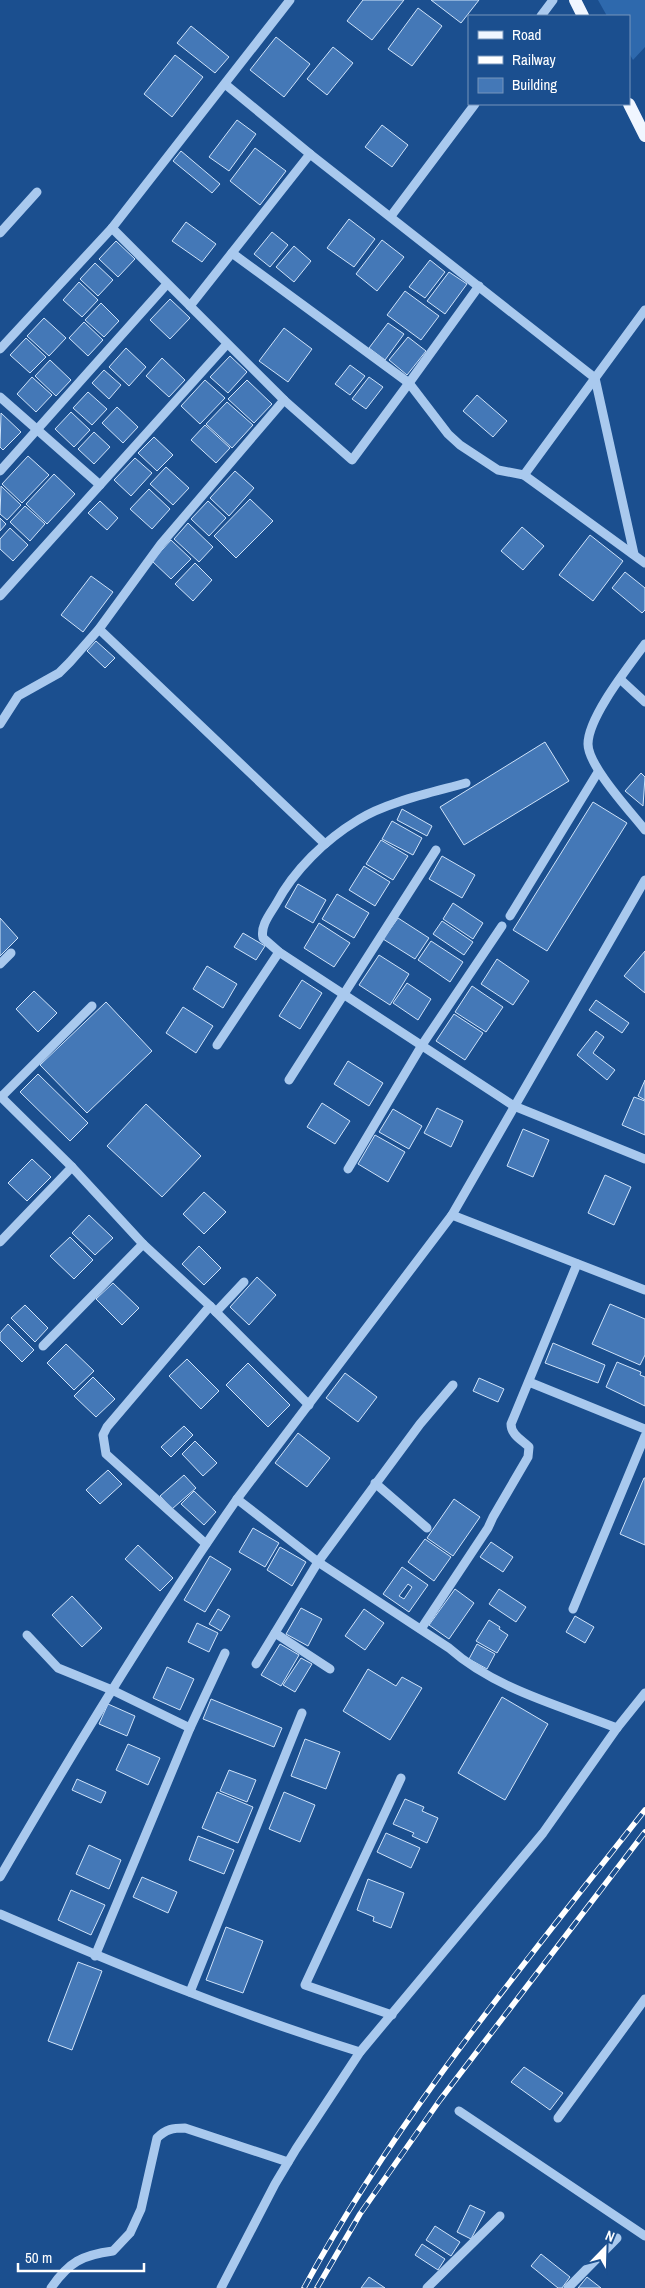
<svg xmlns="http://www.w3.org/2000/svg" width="645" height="2288" font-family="'Archivo Narrow',sans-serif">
<rect width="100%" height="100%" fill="#1b4f8f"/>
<path fill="#2e69ad" d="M598,0H645V47L633,60L629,53V16H607Z"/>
<g fill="#4478b7" stroke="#cfe3fa" fill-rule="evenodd">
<path d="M363,0H404L372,40L347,21Z"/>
<path d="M431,0H479L461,23Z"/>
<path d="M418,8L442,26L412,66L388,49Z"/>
<path d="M191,26L229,57L215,73L177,43Z"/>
<path d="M276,37L310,64L284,97L250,70Z"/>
<path d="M333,47L353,63L327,95L307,79Z"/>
<path d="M175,55L203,77L172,117L144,94Z"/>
<path d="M237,120L256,134L229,171L209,157Z"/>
<path d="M382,125L408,145L392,167L365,147Z"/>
<path d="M255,148L286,171L260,205L230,181Z"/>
<path d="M181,151L220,184L212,193L173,161Z"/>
<path d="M349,219L375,239L354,267L327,248Z"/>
<path d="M186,222L216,244L202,262L172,241Z"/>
<path d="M272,232L288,245L270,267L254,254Z"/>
<path d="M382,240L404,257L377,291L356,274Z"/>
<path d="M116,241L135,259L118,277L99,259Z"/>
<path d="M294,246L311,261L294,282L276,267Z"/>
<path d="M430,260L445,272L425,298L409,287Z"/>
<path d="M95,263L113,280L98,296L80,279Z"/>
<path d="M449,272L467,284L445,314L427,301Z"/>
<path d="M79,282L98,300L82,317L63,300Z"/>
<path d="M405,291L439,316L421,340L387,315Z"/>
<path d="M170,299L190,318L170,339L150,320Z"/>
<path d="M101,303L119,321L104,337L85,320Z"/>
<path d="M44,318L66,338L49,356L27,336Z"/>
<path d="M84,322L103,340L88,356L69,338Z"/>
<path d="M388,323L404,334L385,360L369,348Z"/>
<path d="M284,328L312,349L288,382L259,361Z"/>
<path d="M408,337L426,351L407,375L389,360Z"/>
<path d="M26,338L46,357L30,373L10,355Z"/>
<path d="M126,348L146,367L129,386L109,367Z"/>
<path d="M230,356L247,372L228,393L210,377Z"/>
<path d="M162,358L185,380L169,397L146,376Z"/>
<path d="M50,360L71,380L56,396L35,376Z"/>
<path d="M350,365L365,376L350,395L335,384Z"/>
<path d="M104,370L121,385L109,399L92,383Z"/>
<path d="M32,377L52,395L36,412L17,394Z"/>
<path d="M369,377L383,387L366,409L352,399Z"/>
<path d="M205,380L225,398L200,424L181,406Z"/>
<path d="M247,380L272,404L254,423L228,399Z"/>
<path d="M88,392L107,409L92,425L73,408Z"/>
<path d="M477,395L507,421L493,437L463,411Z"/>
<path d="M227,402L253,425L232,448L206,424Z"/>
<path d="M117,407L138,427L123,443L102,423Z"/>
<path d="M71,412L90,430L74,447L55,429Z"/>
<path d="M1,413L21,432L3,450L0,447Z"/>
<path d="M205,425L230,448L216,463L191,440Z"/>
<path d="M94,432L110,447L94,464L78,449Z"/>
<path d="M154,437L173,455L157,471L138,453Z"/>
<path d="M28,456L49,475L22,503L2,484Z"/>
<path d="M135,458L152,473L131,496L114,480Z"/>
<path d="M166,467L189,488L173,505L150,484Z"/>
<path d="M235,471L254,488L229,516L210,498Z"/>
<path d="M54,474L75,494L47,524L26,504Z"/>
<path d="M1,486L21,505L7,520L0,514Z"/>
<path d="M149,489L170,509L152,529L130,509Z"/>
<path d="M250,499L273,521L236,558L214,536Z"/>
<path d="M100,501L118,518L107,530L88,513Z"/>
<path d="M208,501L226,518L209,536L191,519Z"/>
<path d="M25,506L45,524L30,541L10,522Z"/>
<path d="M0,518L6,524L0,531Z"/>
<path d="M188,523L213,547L199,562L174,539Z"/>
<path d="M522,527L544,546L523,570L501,551Z"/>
<path d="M10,528L28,545L13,561L0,549V539Z"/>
<path d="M590,535L623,561L593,601L559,575Z"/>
<path d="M171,540L191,559L171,579L152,561Z"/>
<path d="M195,563L212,580L193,601L175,584Z"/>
<path d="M625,572L645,588V610L642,613L612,588Z"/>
<path d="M91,576L113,592L83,632L61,615Z"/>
<path d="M96,641L115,658L105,668L87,651Z"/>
<path d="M545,742L569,781L464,845L440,807Z"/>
<path d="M641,773L645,777L643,806L625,791Z"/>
<path d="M593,802L627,823L547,951L513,930Z"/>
<path d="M402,809L432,826L427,836L397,820Z"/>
<path d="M392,821L422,838L413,855L382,839Z"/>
<path d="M381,840L408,856L393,880L366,864Z"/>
<path d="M442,856L475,875L462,898L429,879Z"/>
<path d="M364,866L390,882L375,906L349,890Z"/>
<path d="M298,884L326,900L313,923L285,907Z"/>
<path d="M337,894L369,913L354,938L322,919Z"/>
<path d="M453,903L483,923L473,939L443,919Z"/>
<path d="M0,918L18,938L0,956Z"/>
<path d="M398,918L429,938L415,959L383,939Z"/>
<path d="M442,921L473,942L464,955L433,934Z"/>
<path d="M319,923L350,943L334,967L304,948Z"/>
<path d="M243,933L265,946L256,960L234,947Z"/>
<path d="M431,941L463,962L450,982L418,960Z"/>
<path d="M645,951V993L624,976Z"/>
<path d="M379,955L409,974L390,1005L359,985Z"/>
<path d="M497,959L529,981L513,1005L481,984Z"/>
<path d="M207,966L237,984L223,1008L193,989Z"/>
<path d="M302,980L322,993L300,1029L279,1016Z"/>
<path d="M407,983L431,999L418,1020L393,1003Z"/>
<path d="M472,986L503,1007L486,1032L455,1012Z"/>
<path d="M34,991L57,1013L38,1032L16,1009Z"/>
<path d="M596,1000L629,1023L622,1033L589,1010Z"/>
<path d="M106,1002L152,1051L87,1113L40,1065Z"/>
<path d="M183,1007L213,1026L196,1053L166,1033Z"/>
<path d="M454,1014L483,1033L465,1060L436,1041Z"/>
<path d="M596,1031L604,1037L593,1053L615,1070L607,1080L577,1055Z"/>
<path d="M348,1061L383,1083L369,1106L334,1084Z"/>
<path d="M38,1074L88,1123L70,1141L20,1092Z"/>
<path d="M645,1080V1100L638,1096Z"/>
<path d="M634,1097L645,1101V1135L622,1125Z"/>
<path d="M322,1103L350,1121L335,1144L307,1127Z"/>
<path d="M146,1104L201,1156L162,1197L107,1146Z"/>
<path d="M437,1108L463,1121L451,1147L424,1133Z"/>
<path d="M393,1109L422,1126L409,1149L379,1132Z"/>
<path d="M523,1129L549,1140L533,1177L507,1166Z"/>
<path d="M375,1135L405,1152L388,1182L358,1164Z"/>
<path d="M32,1159L51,1177L27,1201L8,1183Z"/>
<path d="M605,1175L631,1187L614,1225L588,1213Z"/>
<path d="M204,1192L226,1212L204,1234L183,1214Z"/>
<path d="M89,1215L113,1238L95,1255L72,1233Z"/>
<path d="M70,1237L93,1260L74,1279L50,1256Z"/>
<path d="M199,1246L221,1268L204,1285L182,1264Z"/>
<path d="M257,1277L276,1295L249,1325L230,1307Z"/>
<path d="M113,1283L139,1308L122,1325L96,1299Z"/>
<path d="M610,1304L645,1319V1355L640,1365L592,1344Z"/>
<path d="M25,1305L48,1328L35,1342L11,1318Z"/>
<path d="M8,1324L34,1350L22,1362L0,1340V1333Z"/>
<path d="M553,1343L605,1365L598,1383L545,1363Z"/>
<path d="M66,1344L94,1371L74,1390L47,1363Z"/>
<path d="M187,1359L219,1391L201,1409L169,1376Z"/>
<path d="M617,1362L641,1372L640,1375L645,1377V1406L606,1387Z"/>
<path d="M248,1363L290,1405L268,1427L226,1385Z"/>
<path d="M345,1373L377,1397L358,1422L326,1398Z"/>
<path d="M93,1377L115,1399L96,1417L74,1396Z"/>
<path d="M479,1378L504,1389L498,1402L473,1391Z"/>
<path d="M184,1426L193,1435L171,1457L161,1447Z"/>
<path d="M298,1433L330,1458L307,1487L275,1463Z"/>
<path d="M195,1441L217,1463L203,1476L182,1454Z"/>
<path d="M108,1470L122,1484L100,1504L86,1490Z"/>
<path d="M184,1475L196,1488L172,1509L160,1496Z"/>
<path d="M644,1478H645V1545L620,1534Z"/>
<path d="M194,1491L216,1512L204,1525L181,1504Z"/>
<path d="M454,1499L480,1517L453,1556L427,1538Z"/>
<path d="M253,1528L279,1543L265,1567L239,1552Z"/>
<path d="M425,1539L451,1557L434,1581L408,1562Z"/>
<path d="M491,1542L513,1557L503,1572L480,1557Z"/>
<path d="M138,1545L173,1578L160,1591L125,1559Z"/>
<path d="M280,1547L306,1562L292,1586L267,1570Z"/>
<path d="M210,1556L231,1569L205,1612L184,1600Z"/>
<path d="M402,1567L428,1585L409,1612L383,1594ZM408,1584L412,1587L404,1599L399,1596Z"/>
<path d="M455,1589L474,1603L449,1639L429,1625Z"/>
<path d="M499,1589L526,1607L516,1622L489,1604Z"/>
<path d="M72,1596L102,1628L82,1647L52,1615Z"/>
<path d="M301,1608L322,1619L308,1646L286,1634Z"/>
<path d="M218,1609L230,1616L221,1631L209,1624Z"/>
<path d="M364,1609L384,1623L365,1650L345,1636Z"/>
<path d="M575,1616L594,1627L585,1643L566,1632Z"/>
<path d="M489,1620L500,1627L499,1629L508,1635L497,1653L476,1641Z"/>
<path d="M197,1623L218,1633L209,1652L188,1642Z"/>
<path d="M280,1644L299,1655L281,1686L261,1675Z"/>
<path d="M477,1644L495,1654L487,1669L469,1659Z"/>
<path d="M301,1658L312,1664L295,1692L283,1685Z"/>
<path d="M167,1667L194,1679L180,1710L153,1698Z"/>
<path d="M368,1669L396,1686L402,1677L422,1688L390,1740L343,1711Z"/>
<path d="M502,1697L548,1724L505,1800L458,1773Z"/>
<path d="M211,1699L282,1728L274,1747L203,1719Z"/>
<path d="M108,1704L135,1716L127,1736L99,1724Z"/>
<path d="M305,1739L340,1752L326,1789L291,1776Z"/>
<path d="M128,1744L160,1758L148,1785L116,1770Z"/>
<path d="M229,1770L256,1780L247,1802L220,1791Z"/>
<path d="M77,1779L106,1792L101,1803L72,1790Z"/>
<path d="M217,1792L253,1807L238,1843L202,1828Z"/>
<path d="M284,1792L315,1805L300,1842L269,1829Z"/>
<path d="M405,1799L424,1807L422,1811L438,1818L427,1843L412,1836L414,1833L393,1824Z"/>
<path d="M386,1833L420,1848L411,1868L377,1852Z"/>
<path d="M198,1836L234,1850L224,1874L189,1860Z"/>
<path d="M89,1845L121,1860L109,1889L76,1874Z"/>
<path d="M142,1877L177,1892L168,1913L133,1897Z"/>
<path d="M368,1879L404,1893L391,1928L373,1921L374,1917L357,1910Z"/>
<path d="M71,1890L105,1905L91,1935L58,1920Z"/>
<path d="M226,1927L263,1941L243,1993L206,1980Z"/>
<path d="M78,1962L102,1971L72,2050L48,2041Z"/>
<path d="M524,2067L563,2093L550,2110L511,2082Z"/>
<path d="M470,2205L485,2212L471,2239L457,2232Z"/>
<path d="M435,2226L460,2242L451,2256L426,2240Z"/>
<path d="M422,2244L445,2259L438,2270L415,2255Z"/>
<path d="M541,2254L570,2277L562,2288H558L531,2266Z"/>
<path d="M369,2277L385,2288H361Z"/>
<path d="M587,2277L601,2288H578Z"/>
</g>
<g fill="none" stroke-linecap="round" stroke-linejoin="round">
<g stroke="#a9c9ee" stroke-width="9">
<path d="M541,16L553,0"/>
<path d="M225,84L310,154"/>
<path d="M391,216L475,104"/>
<path d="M112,228L284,400L352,460L409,383L448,434L460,445L498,470L524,475L645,563"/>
<path d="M0,233L37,192"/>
<path d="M232,253L409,383L479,286"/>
<path d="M190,306L310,154L595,378L634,554"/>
<path d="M0,349L112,228L290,0"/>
<path d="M0,397L100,485"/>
<path d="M0,471L167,284"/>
<path d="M524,475L645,310"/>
<path d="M0,596L227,344"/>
<path d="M99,629L325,844"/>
<path d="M645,644C629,666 588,717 588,744C588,766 631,812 645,830"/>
<path d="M620,679L645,702"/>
<path d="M0,724L18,696L59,673L70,662L99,629L161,544L284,400"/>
<path d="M466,783C434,792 386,802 358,820C325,840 294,870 276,904C270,914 260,926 263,938L279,952L514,1106L645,1159"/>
<path d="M510,916L598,772"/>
<path d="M0,964L11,953"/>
<path d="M217,1045L279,952"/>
<path d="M289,1080L436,850"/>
<path d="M0,1096L72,1167L143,1244L210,1306L309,1405"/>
<path d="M1,1097L92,1006"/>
<path d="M348,1169L422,1045L502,926"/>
<path d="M452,1215L645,1290"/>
<path d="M0,1242L72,1167"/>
<path d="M216,1312L244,1282"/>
<path d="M43,1346L143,1244"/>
<path d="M529,1382L645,1429"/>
<path d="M375,1483L427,1528"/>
<path d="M237,1499L318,1562L449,1648C495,1689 561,1706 617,1728"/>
<path d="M206,1544L106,1454L103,1435L107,1427L210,1306"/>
<path d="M573,1609L645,1436"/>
<path d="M421,1629L488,1528L493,1517L528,1457L529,1447C522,1440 511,1435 511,1424L577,1264"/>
<path d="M275,1633L330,1669"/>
<path d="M27,1635L58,1668L112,1690L190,1728"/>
<path d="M256,1664L318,1562L420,1424L453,1385"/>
<path d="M0,1877C75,1748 152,1621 237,1499L452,1215L645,880"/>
<path d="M0,1914C118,1965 237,2014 360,2052"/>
<path d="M95,1956L190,1728L225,1653"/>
<path d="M190,1992L302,1713"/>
<path d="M392,2015L305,1985L401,1778"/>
<path d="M459,2111L645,2236"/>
<path d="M558,2118L645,1999"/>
<path d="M51,2288C69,2262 82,2255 113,2251L130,2233L141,2209L157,2138C166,2129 173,2128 185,2128L288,2162"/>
<path d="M221,2288L275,2184L296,2149L360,2052L543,1833L617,1728L645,1693"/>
<path d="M427,2288L500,2216"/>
<path d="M568,2288L617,2238"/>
</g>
<g stroke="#f0f6ff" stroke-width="12">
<path d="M575,0L583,16"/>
<path d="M629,104L645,136"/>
</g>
<g stroke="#fff" stroke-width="5.5">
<g id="rail">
<path d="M304,2288C397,2116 525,1963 645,1810"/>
<path d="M317,2288L360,2214L440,2100L645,1832"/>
</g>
</g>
<use href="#rail" stroke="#1b4f8f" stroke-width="4" stroke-dasharray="11" stroke-linecap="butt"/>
</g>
<rect x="468" y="15" width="162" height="90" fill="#1b4f8f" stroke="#7695bc"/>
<rect x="478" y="31" width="25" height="8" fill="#f0f6ff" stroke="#7695bc"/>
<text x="512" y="40" font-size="15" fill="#ffffff">Road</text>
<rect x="478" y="56" width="25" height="8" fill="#ffffff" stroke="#7695bc"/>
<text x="512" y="65" font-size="15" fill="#ffffff">Railway</text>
<rect x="478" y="78" width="25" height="15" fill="#4478b7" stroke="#7695bc"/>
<text x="512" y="90" font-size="15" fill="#ffffff">Building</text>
<g transform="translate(605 2248) rotate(23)" stroke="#1b4f8f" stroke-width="4" paint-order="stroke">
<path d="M0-4L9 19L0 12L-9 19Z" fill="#ffffff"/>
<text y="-8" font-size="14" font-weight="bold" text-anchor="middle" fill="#ffffff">N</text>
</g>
<path d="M18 2263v8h126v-8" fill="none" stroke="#ffffff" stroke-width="2.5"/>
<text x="25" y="2263" font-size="15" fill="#ffffff" stroke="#1b4f8f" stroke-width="4" paint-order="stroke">50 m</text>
</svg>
